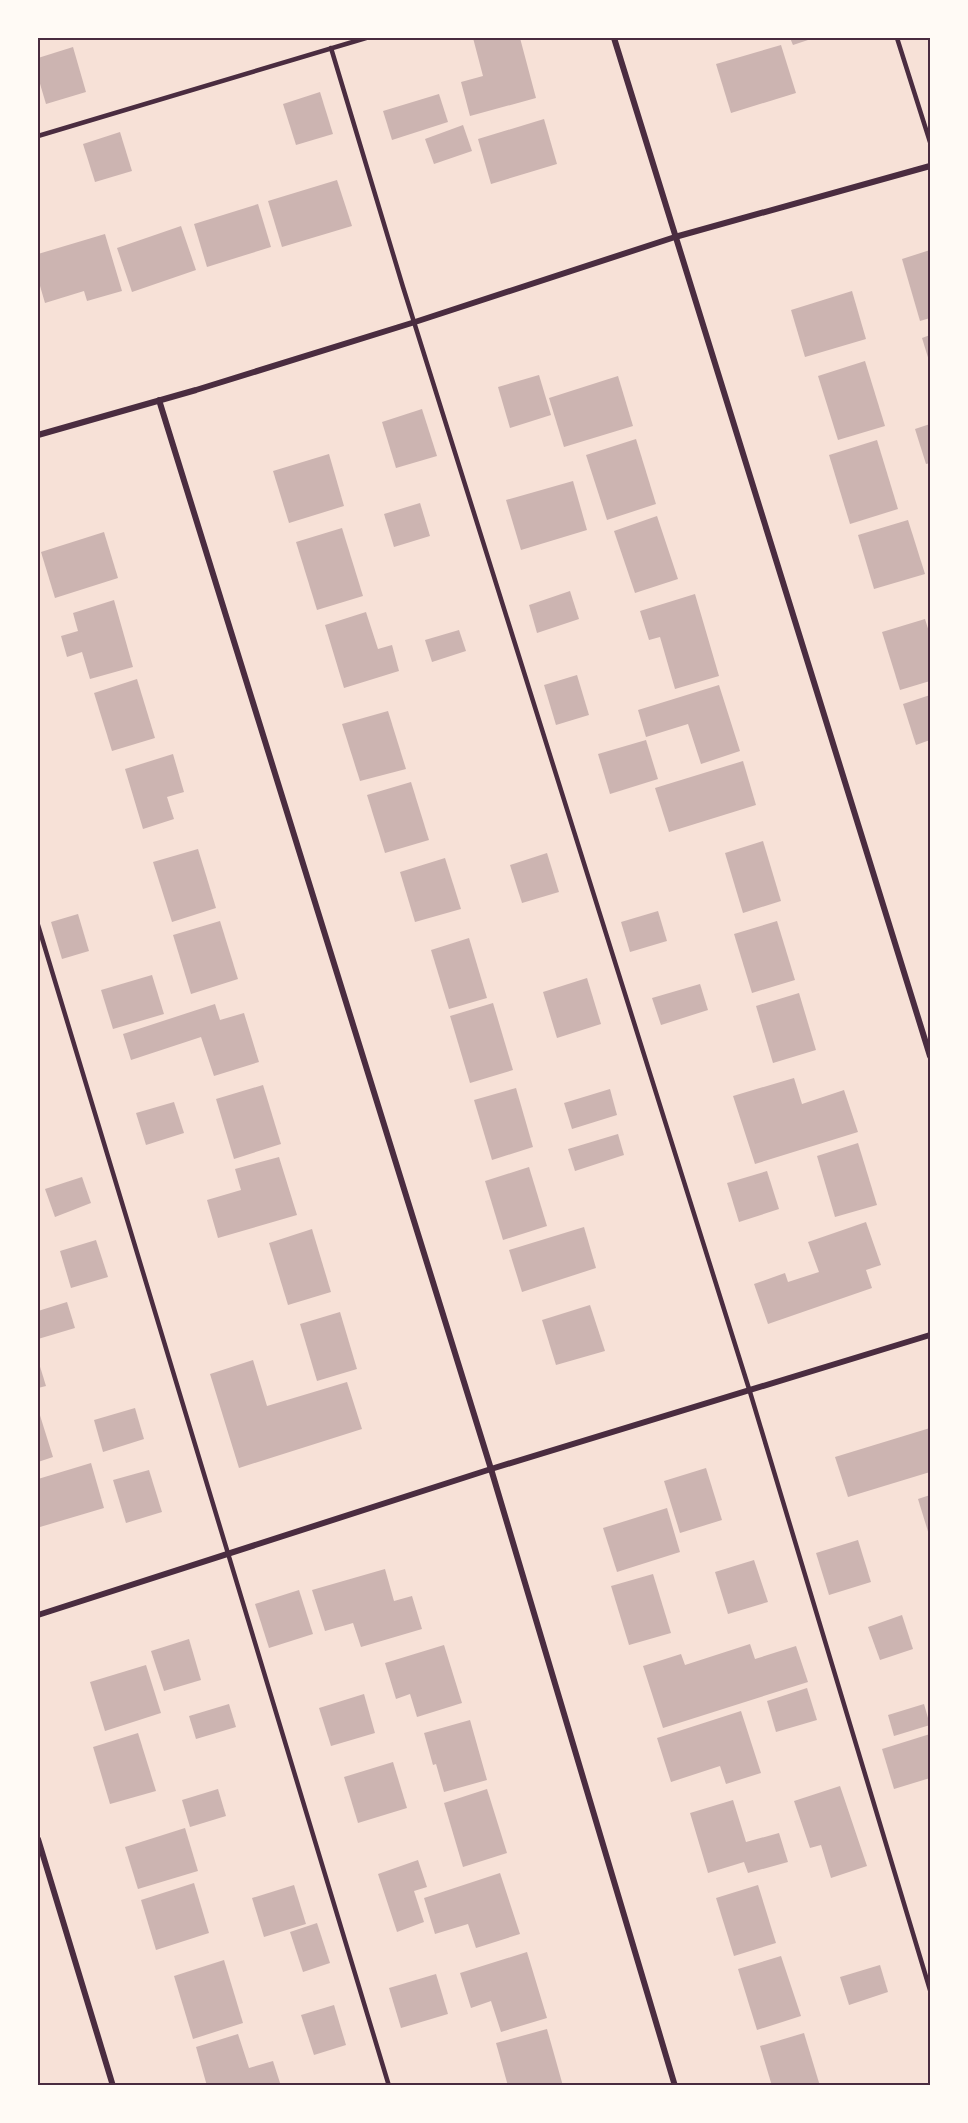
<svg xmlns="http://www.w3.org/2000/svg" width="968" height="2123" font-family="'PT Serif',serif">
<rect width="100%" height="100%" fill="#f7e1d7"/>
<g fill="#ccb4b1">
<path d="M473,38H520L536,98L470,116L461,82L483,76Z"/>
<path d="M790,38H814L793,45Z"/>
<path d="M781,45L796,93L731,113L716,64Z"/>
<path d="M73,47L86,92L46,104L38,77V58Z"/>
<path d="M320,92L333,134L296,145L283,104Z"/>
<path d="M439,94L448,122L392,140L383,111Z"/>
<path d="M544,119L557,164L491,184L478,139Z"/>
<path d="M463,125L472,151L434,164L425,139Z"/>
<path d="M120,132L132,171L95,182L83,144Z"/>
<path d="M337,180L352,226L282,247L268,201Z"/>
<path d="M258,204L271,247L207,267L194,224Z"/>
<path d="M181,226L196,270L132,292L117,248Z"/>
<path d="M105,234L122,291L87,301L84,291L45,303L38,279V254Z"/>
<path d="M930,250V318L920,321L902,259Z"/>
<path d="M852,291L866,339L805,357L791,310Z"/>
<path d="M930,335V364L922,338Z"/>
<path d="M865,361L885,426L838,440L818,376Z"/>
<path d="M539,375L551,415L510,428L498,387Z"/>
<path d="M618,376L633,426L564,447L549,398Z"/>
<path d="M422,409L437,456L396,468L382,422Z"/>
<path d="M930,424V463L926,464L915,429Z"/>
<path d="M636,439L656,504L607,520L586,455Z"/>
<path d="M877,440L898,509L850,524L829,455Z"/>
<path d="M329,454L344,506L289,523L273,471Z"/>
<path d="M573,481L587,530L521,550L506,500Z"/>
<path d="M420,503L430,536L394,547L384,514Z"/>
<path d="M657,516L678,579L635,593L614,531Z"/>
<path d="M908,520L925,574L874,589L858,535Z"/>
<path d="M342,528L363,596L317,610L296,542Z"/>
<path d="M104,532L118,578L55,598L41,552Z"/>
<path d="M570,591L579,619L537,633L529,605Z"/>
<path d="M695,594L719,676L675,689L660,637L649,640L640,611Z"/>
<path d="M114,600L133,667L90,679L82,652L67,657L61,636L78,631L73,613Z"/>
<path d="M366,612L378,649L392,645L399,671L344,688L325,625Z"/>
<path d="M925,619L930,635V681L900,690L882,632Z"/>
<path d="M459,630L466,651L432,662L425,640Z"/>
<path d="M577,675L589,715L556,725L544,685Z"/>
<path d="M137,679L155,738L112,751L94,693Z"/>
<path d="M719,685L740,751L701,764L688,724L646,737L638,710Z"/>
<path d="M930,695V740L916,745L903,704Z"/>
<path d="M388,711L406,769L360,781L342,724Z"/>
<path d="M646,740L658,779L610,794L598,754Z"/>
<path d="M173,754L184,792L167,797L174,819L143,829L125,769Z"/>
<path d="M743,761L756,805L669,832L655,788Z"/>
<path d="M411,782L429,840L385,853L367,795Z"/>
<path d="M763,841L781,901L743,913L725,853Z"/>
<path d="M198,849L216,908L172,922L153,862Z"/>
<path d="M547,853L559,892L522,903L510,865Z"/>
<path d="M445,858L461,909L415,922L400,872Z"/>
<path d="M658,911L667,941L630,952L621,922Z"/>
<path d="M78,914L89,951L62,959L51,922Z"/>
<path d="M220,921L238,979L191,994L173,935Z"/>
<path d="M777,921L795,980L752,993L734,934Z"/>
<path d="M469,938L487,998L449,1009L431,950Z"/>
<path d="M152,975L164,1014L113,1029L101,990Z"/>
<path d="M587,978L601,1024L557,1038L543,992Z"/>
<path d="M700,984L708,1010L661,1025L652,998Z"/>
<path d="M799,993L816,1050L773,1063L756,1006Z"/>
<path d="M493,1003L513,1070L470,1083L450,1016Z"/>
<path d="M215,1004L220,1020L244,1013L259,1062L214,1076L201,1037L131,1060L123,1034Z"/>
<path d="M794,1078L802,1104L844,1090L858,1132L755,1164L733,1096Z"/>
<path d="M263,1085L281,1144L234,1159L216,1099Z"/>
<path d="M516,1088L533,1147L492,1160L474,1100Z"/>
<path d="M610,1089L617,1115L572,1129L564,1103Z"/>
<path d="M174,1102L184,1133L146,1145L136,1113Z"/>
<path d="M618,1134L624,1155L575,1171L568,1149Z"/>
<path d="M858,1143L877,1205L835,1217L817,1156Z"/>
<path d="M279,1157L297,1215L218,1238L207,1200L241,1190L235,1169Z"/>
<path d="M529,1167L547,1226L503,1240L485,1181Z"/>
<path d="M767,1171L779,1209L739,1222L727,1183Z"/>
<path d="M82,1177L91,1203L55,1217L45,1189Z"/>
<path d="M866,1222L881,1265L866,1270L872,1288L768,1324L754,1284L785,1273L788,1282L819,1272L808,1242Z"/>
<path d="M584,1227L596,1268L522,1292L509,1250Z"/>
<path d="M312,1229L331,1292L288,1305L269,1243Z"/>
<path d="M96,1240L108,1277L71,1288L60,1251Z"/>
<path d="M67,1302L75,1328L38,1339V1311Z"/>
<path d="M590,1305L605,1351L556,1365L542,1320Z"/>
<path d="M340,1312L357,1369L317,1381L300,1324Z"/>
<path d="M38,1360L46,1386L38,1388Z"/>
<path d="M253,1360L267,1406L347,1382L362,1429L239,1468L210,1374Z"/>
<path d="M135,1408L144,1439L103,1452L94,1420Z"/>
<path d="M38,1409L53,1457L38,1462Z"/>
<path d="M930,1428V1472L848,1497L835,1457Z"/>
<path d="M91,1463L104,1508L40,1527L38,1518V1479Z"/>
<path d="M706,1468L722,1520L680,1533L664,1481Z"/>
<path d="M149,1470L162,1512L126,1523L113,1480Z"/>
<path d="M930,1495V1538L918,1499Z"/>
<path d="M667,1508L680,1552L617,1572L603,1528Z"/>
<path d="M858,1540L871,1582L829,1595L816,1553Z"/>
<path d="M754,1560L768,1602L728,1614L715,1572Z"/>
<path d="M385,1569L394,1601L412,1596L422,1629L361,1647L353,1623L325,1631L312,1590Z"/>
<path d="M653,1574L671,1633L629,1645L611,1586Z"/>
<path d="M299,1590L313,1634L269,1648L255,1604Z"/>
<path d="M902,1615L913,1649L880,1660L868,1627Z"/>
<path d="M189,1639L201,1680L164,1691L151,1651Z"/>
<path d="M750,1644L755,1659L796,1646L808,1682L663,1728L643,1666L681,1654L685,1665Z"/>
<path d="M444,1645L462,1703L417,1717L410,1694L396,1699L385,1663Z"/>
<path d="M146,1665L161,1713L105,1731L90,1682Z"/>
<path d="M807,1688L817,1720L776,1732L767,1701Z"/>
<path d="M364,1694L375,1733L331,1746L319,1708Z"/>
<path d="M229,1704L236,1727L196,1739L189,1716Z"/>
<path d="M924,1704L930,1725L894,1736L888,1715Z"/>
<path d="M741,1711L761,1773L726,1784L720,1766L671,1782L657,1738Z"/>
<path d="M470,1720L487,1780L444,1792L436,1764L433,1765L424,1733Z"/>
<path d="M138,1733L156,1791L110,1804L93,1747Z"/>
<path d="M930,1734V1778L894,1789L882,1749Z"/>
<path d="M393,1762L407,1808L358,1823L344,1777Z"/>
<path d="M840,1786L867,1866L831,1878L821,1845L810,1848L794,1801Z"/>
<path d="M218,1789L226,1816L190,1827L182,1800Z"/>
<path d="M487,1789L507,1853L463,1867L444,1803Z"/>
<path d="M733,1800L746,1842L779,1833L788,1862L748,1873L744,1862L708,1873L690,1813Z"/>
<path d="M185,1828L198,1871L138,1889L125,1847Z"/>
<path d="M418,1860L427,1887L414,1891L424,1922L397,1932L378,1874Z"/>
<path d="M500,1873L520,1934L476,1948L468,1924L435,1934L424,1898Z"/>
<path d="M194,1883L209,1933L156,1950L141,1900Z"/>
<path d="M294,1885L306,1924L264,1937L252,1898Z"/>
<path d="M758,1885L776,1943L734,1956L716,1898Z"/>
<path d="M317,1923L330,1963L303,1972L290,1932Z"/>
<path d="M527,1952L547,2018L501,2032L491,2001L471,2008L460,1973Z"/>
<path d="M781,1956L801,2016L757,2030L738,1969Z"/>
<path d="M224,1960L243,2023L193,2039L174,1976Z"/>
<path d="M880,1965L888,1992L849,2005L840,1977Z"/>
<path d="M436,1974L448,2014L401,2028L389,1988Z"/>
<path d="M334,2005L346,2045L314,2055L301,2015Z"/>
<path d="M547,2029L563,2086H508L496,2043Z"/>
<path d="M804,2033L820,2086H772L760,2046Z"/>
<path d="M238,2034L249,2068L273,2061L281,2086H207L196,2047Z"/>
</g>
<g fill="none" stroke-linecap="round" stroke-linejoin="round">
<g stroke="#4a2c40" stroke-width="4.5">
<path d="M897,38L930,142"/>
<path d="M331,48L403,287L750,1392L930,1990"/>
<path d="M38,136L366,38"/>
<path d="M38,925L389,2086"/>
</g>
<g stroke="#4a2c40" stroke-width="6">
<path d="M614,38L930,1056"/>
<path d="M159,400L491,1469L675,2086"/>
<path d="M38,435L196,390L415,322L675,237L930,166"/>
<path d="M38,1615L491,1469L930,1335"/>
<path d="M38,1839L113,2086"/>
</g>
</g>
<rect width="968" height="2123" fill="none" stroke="#fffaf5" stroke-width="78"/>
<rect x="39" y="39" width="890" height="2045" fill="none" stroke="#4a2c40" stroke-width="2"/>
</svg>
